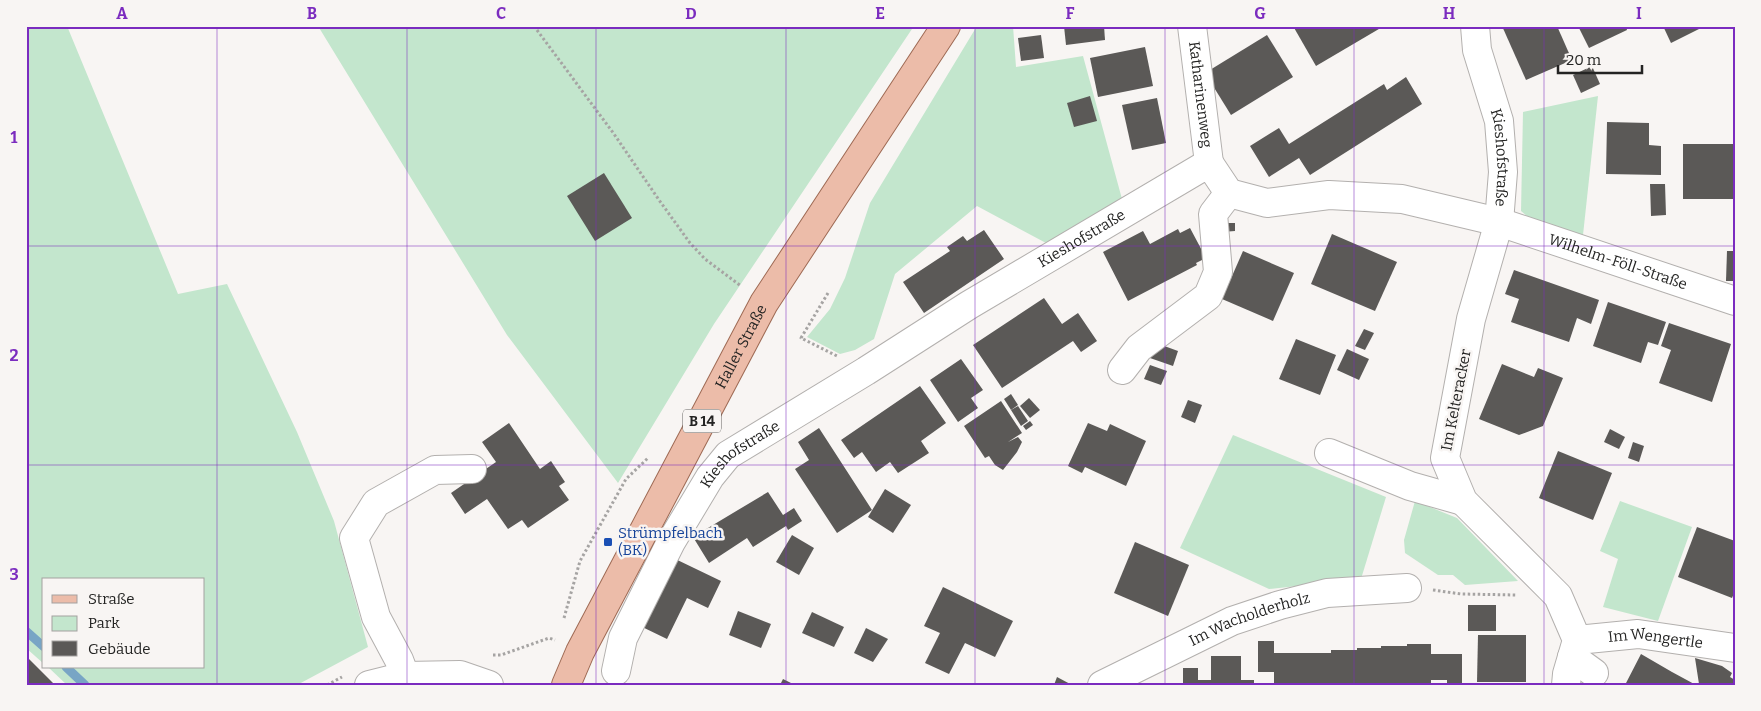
<svg xmlns="http://www.w3.org/2000/svg" width="1761" height="711" font-family="Bitter,serif">
<rect width="100%" height="100%" fill="#f8f5f3"/>
<g fill="#c3e6cd">
<path d="M26,26H67L178,294L227,284L297,432L334,521L368,647L297,685H67L48,667H204V580H44V664L26,648Z"/>
<path d="M318,26H914L714,324L618,483L507,335Z"/>
<path d="M977,26H1013L1016,67L1083,56L1122,199L1046,243L977,206L895,274L874,339L855,350L840,354L807,337L830,309L845,278L870,203Z"/>
<path d="M1598,96L1583,235L1528,217L1521,211L1523,112Z"/>
<path d="M1233,435L1386,497L1361,579L1269,589L1180,548Z"/>
<path d="M1415,501L1457,518L1518,581L1465,585L1453,575H1438L1405,553L1404,540Z"/>
<path d="M1620,501L1692,527L1658,621L1603,607L1618,559L1600,551Z"/>
</g>
<g fill="none" stroke-linecap="round" stroke-linejoin="round">
<g stroke="#78a5c5" stroke-width="9">
<path d="M26,631L44,647"/>
<path d="M66,667L85,685"/>
</g>
</g>
<g fill="#5b5957">
<path d="M1064,26H1104L1105,40L1066,45Z"/>
<path d="M1293,26H1384L1316,66Z"/>
<path d="M1502,26H1557L1572,60L1526,80Z"/>
<path d="M1578,26H1626L1627,30L1589,48Z"/>
<path d="M1663,26H1705L1671,43Z"/>
<path d="M1041,35L1044,58L1021,61L1018,38Z"/>
<path d="M1267,35L1293,77L1231,115L1205,73Z"/>
<path d="M1145,47L1153,86L1098,97L1090,58Z"/>
<path d="M1592,66L1600,84L1581,93L1573,75Z"/>
<path d="M1406,77L1422,104L1310,175L1299,158L1269,177L1250,146L1279,128L1289,144L1384,84L1387,90Z"/>
<path d="M1090,96L1097,121L1074,127L1067,103Z"/>
<path d="M1157,98L1166,143L1132,150L1122,105Z"/>
<path d="M1607,122L1649,123V145L1661,146V175L1606,174Z"/>
<rect x="1683" y="144" width="52" height="55"/>
<path d="M604,173L632,218L595,241L567,196Z"/>
<path d="M1650,184H1665L1666,215L1651,216Z"/>
<path d="M1222,223H1235V231L1222,232Z"/>
<path d="M1190,228L1206,258L1196,263L1197,265L1128,301L1103,252L1143,231L1150,244L1178,229L1180,233Z"/>
<path d="M984,230L1004,259L924,313L903,282L950,251L947,247L963,236L967,241Z"/>
<path d="M1332,234L1397,262L1375,311L1311,284Z"/>
<path d="M1243,251L1294,273L1273,321L1222,299Z"/>
<path d="M1727,251H1735V281H1726Z"/>
<path d="M1514,270L1599,300L1591,324L1577,318L1569,342L1511,322L1519,299L1505,294Z"/>
<path d="M1044,298L1062,324L1078,313L1097,341L1081,352L1073,341L1002,388L973,345Z"/>
<path d="M1608,302L1666,322L1658,345L1648,342L1641,363L1593,346Z"/>
<path d="M1669,323L1731,344L1712,402L1659,383L1671,350L1661,346Z"/>
<path d="M1364,329L1374,333L1365,350L1355,346Z"/>
<path d="M1296,339L1336,355L1320,395L1279,379Z"/>
<path d="M1156,343L1178,351L1173,366L1150,358Z"/>
<path d="M1347,349L1369,359L1359,380L1337,370Z"/>
<path d="M961,359L983,390L971,398L978,408L958,422L930,380Z"/>
<path d="M1502,364L1534,377L1538,368L1563,378L1543,426L1519,435L1479,419Z"/>
<path d="M1150,365L1167,371L1161,385L1144,379Z"/>
<path d="M920,386L946,423L921,441L929,453L898,473L890,462L876,472L862,452L854,458L841,440Z"/>
<path d="M1011,394L1018,405L1011,410L1004,399Z"/>
<path d="M1029,398L1040,410L1030,418L1020,406Z"/>
<path d="M1188,400L1202,405L1195,423L1181,417Z"/>
<path d="M1001,401L1022,433L1008,442L1018,437L1022,442L1017,452L1003,470L995,465L989,456L985,458L964,426Z"/>
<path d="M1018,406L1028,421L1021,426L1011,410Z"/>
<path d="M1030,421L1033,425L1026,430L1023,426Z"/>
<path d="M509,423L540,469L551,461L565,482L559,486L569,500L528,528L522,520L508,529L487,499L465,514L451,493L496,462L482,442Z"/>
<path d="M1088,423L1107,431L1110,424L1146,441L1126,486L1085,467L1082,473L1068,466Z"/>
<path d="M819,428L872,510L837,533L795,469L809,460L798,442Z"/>
<path d="M1610,429L1625,437L1619,449L1604,442Z"/>
<path d="M1633,442L1644,446L1639,462L1628,458Z"/>
<path d="M1558,451L1612,473L1593,520L1539,498Z"/>
<path d="M885,489L911,505L893,533L868,517Z"/>
<path d="M768,492L783,515L794,508L802,521L788,530L786,526L753,547L747,538L709,563L693,537Z"/>
<path d="M1697,527L1735,541V591L1732,598L1678,577Z"/>
<path d="M792,535L814,548L799,575L776,562Z"/>
<path d="M1135,542L1189,565L1168,616L1114,593Z"/>
<path d="M667,555L721,581L708,608L687,598L667,639L634,623Z"/>
<path d="M943,587L1013,621L995,657L965,643L949,674L925,663L940,633L924,626Z"/>
<rect x="1468" y="605" width="28" height="26"/>
<path d="M738,611L771,624L761,648L729,635Z"/>
<path d="M812,612L844,627L834,647L802,633Z"/>
<path d="M866,628L888,639L873,662L854,653Z"/>
<path d="M1478,635H1526V682H1477Z"/>
<path d="M1258,641H1274V653H1331V650H1357V648H1381V646H1407V644H1431V654H1462V685H1447V680H1431V685H1274V672H1258Z"/>
<path d="M1641,654L1672,672L1696,685H1625Z"/>
<path d="M26,656L55,685H26Z"/>
<path d="M1211,656H1241V680H1254V685H1183V668H1198V680H1211Z"/>
<path d="M1695,658L1722,666L1732,673L1730,677L1735,680V685L1699,684Z"/>
<path d="M1057,677L1072,685H1054Z"/>
<path d="M783,679L795,685H780Z"/>
</g>
<g fill="none" stroke-linecap="round" stroke-linejoin="round">
<g stroke="#b3b0ae" stroke-width="30">
<g id="minor">
<path id="s1" d="M1192,26L1209,163"/>
<path id="s2" d="M1475,26L1477,50L1499,121L1503,172L1499,222L1471,319L1445,458L1463,501L1558,596L1577,640L1567,674L1566,685"/>
<path d="M1122,370L1139,348L1208,296L1218,272L1213,214L1229,193"/>
<path d="M1329,453L1410,486L1463,501"/>
<path id="s3" d="M1577,640L1638,634L1735,648"/>
<path d="M1572,657L1594,673"/>
<path id="s4" d="M616,671L623,638L671,542L710,477L728,455L866,371L969,305L1209,163L1229,193L1267,203L1329,195L1402,199L1499,222L1735,301"/>
<path d="M405,676L399,660L376,617L354,538L376,503L435,470L472,469"/>
<path d="M369,685L405,676L460,675L489,685"/>
<path id="s5" d="M1102,685L1232,621L1280,605L1327,593L1407,588"/>
</g>
</g>
<g stroke="#9e6a54" stroke-width="30">
<g id="major">
<path id="s6" d="M566,685L580,652L764,303L946,26"/>
</g>
</g>
<g stroke="#a6a4a3" stroke-width="3" stroke-dasharray="2.5 2.5" stroke-linecap="butt">
<path d="M534,26L614,134L659,200L690,243L705,259L741,286"/>
<path d="M828,293L801,338L837,356"/>
<path d="M1433,590L1461,594L1517,595"/>
<path d="M564,618L580,561L626,479L648,458"/>
<path d="M493,655H501L549,638L555,640"/>
<path d="M327,685L342,677"/>
</g>
<use href="#minor" stroke="#fff" stroke-width="28"/>
<use href="#major" stroke="#ecbca9" stroke-width="28"/>
</g>
<path fill="none" stroke="#7b2cbf" stroke-width="1" stroke-opacity="0.55" d="M217,26V685M407,26V685M596,26V685M786,26V685M975,26V685M1165,26V685M1354,26V685M1544,26V685M26,246H1735M26,465H1735"/>
<rect fill="#1a4fb4" stroke="#f8f5f3" stroke-width="2" x="603" y="537" width="10" height="10" rx="2.5"/>
<g text-anchor="middle" dominant-baseline="central" stroke-width="5" stroke-linejoin="round" paint-order="stroke">
<rect fill="#f8f5f3" stroke="#646361" stroke-width="1" x="683" y="409.5" width="38" height="23" rx="4"/>
<g font-size="14" font-weight="bold" fill="#242423">
<text x="702" y="421">B 14</text>
</g>
<g font-size="15" fill="#242423" stroke="#f8f5f3">
<text stroke="none"><textPath href="#s1" startOffset="69">Katharinenweg</textPath></text>
<text stroke="none"><textPath href="#s2" startOffset="135">Kieshofstraße</textPath></text>
<text stroke="none"><textPath href="#s4" startOffset="660">Kieshofstraße</textPath></text>
<text stroke="none"><textPath href="#s4" startOffset="1244">Wilhelm-Föll-Straße</textPath></text>
<text stroke="none"><textPath href="#s6" startOffset="381">Haller Straße</textPath></text>
<text transform="translate(1456 400) rotate(-79)">Im Kelteracker</text>
<text stroke="none"><textPath href="#s4" startOffset="255">Kieshofstraße</textPath></text>
<text stroke="none"><textPath href="#s5" startOffset="162">Im Wacholderholz</textPath></text>
<text stroke="none"><textPath href="#s3" startOffset="79">Im Wengertle</textPath></text>
</g>
<g font-size="15" fill="#164399" stroke="#f8f5f3" text-anchor="start">
<text x="618" y="533">Strümpfelbach<tspan x="618" dy="17">(BK)</tspan></text>
</g>
</g>
<rect width="1761" height="711" fill="none" stroke="#f8f5f3" stroke-width="55"/>
<rect x="42" y="578" width="162" height="90" fill="#f8f5f3" stroke="#a3a1a0"/>
<rect x="52" y="595" width="25" height="8" fill="#ecbca9" stroke="#a3a1a0"/>
<text x="88" y="604" font-size="15" fill="#242423">Straße</text>
<rect x="52" y="616" width="25" height="15" fill="#c3e6cd" stroke="#a3a1a0"/>
<text x="88" y="628" font-size="15" fill="#242423">Park</text>
<rect x="52" y="641" width="25" height="15" fill="#5b5957" stroke="#a3a1a0"/>
<text x="88" y="654" font-size="15" fill="#242423">Gebäude</text>
<path d="M1558 65v8h84v-8" fill="none" stroke="#242423" stroke-width="2.5"/>
<text x="1566" y="65" font-size="15" fill="#242423" stroke="#f8f5f3" stroke-width="4" paint-order="stroke">20 m</text>
<rect x="28" y="28" width="1706" height="656" fill="none" stroke="#7b2cbf" stroke-width="2"/>
<g font-size="16" text-anchor="middle" font-weight="bold" fill="#7b2cbf">
<text x="122" y="19">A</text>
<text x="312" y="19">B</text>
<text x="501" y="19">C</text>
<text x="691" y="19">D</text>
<text x="880" y="19">E</text>
<text x="1070" y="19">F</text>
<text x="1260" y="19">G</text>
<text x="1449" y="19">H</text>
<text x="1639" y="19">I</text>
<text x="14" y="143">1</text>
<text x="14" y="361">2</text>
<text x="14" y="580">3</text>
</g>
</svg>
